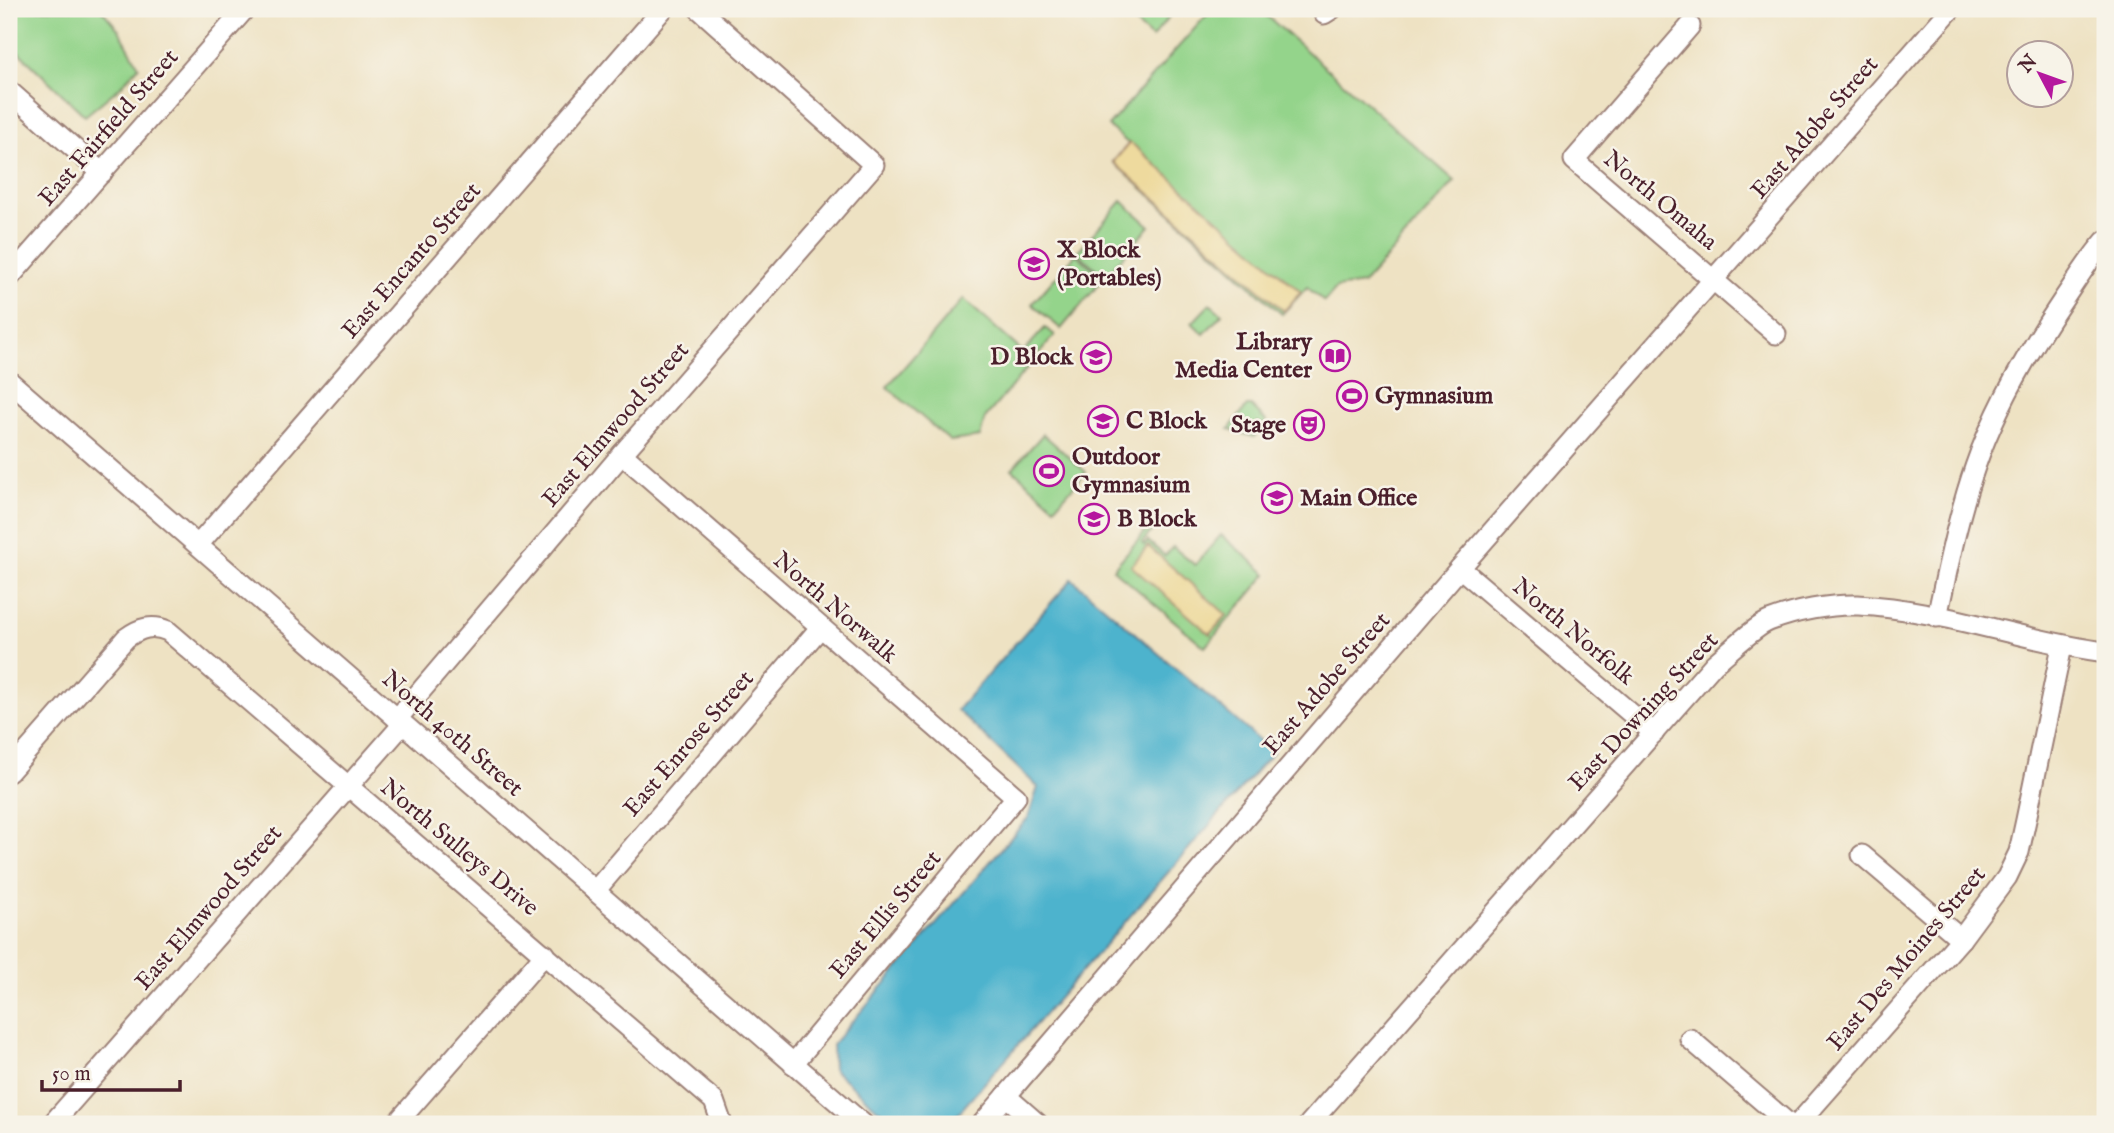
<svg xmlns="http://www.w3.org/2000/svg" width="2114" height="1133" font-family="'IM FELL English',serif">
<rect width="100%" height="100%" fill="#f7f3e8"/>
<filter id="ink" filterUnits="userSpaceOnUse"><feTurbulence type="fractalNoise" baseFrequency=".0143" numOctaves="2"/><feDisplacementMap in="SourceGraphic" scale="14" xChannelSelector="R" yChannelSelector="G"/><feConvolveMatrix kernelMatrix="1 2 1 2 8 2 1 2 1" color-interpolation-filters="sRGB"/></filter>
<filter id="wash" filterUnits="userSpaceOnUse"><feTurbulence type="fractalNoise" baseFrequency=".00686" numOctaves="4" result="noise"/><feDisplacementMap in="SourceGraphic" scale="28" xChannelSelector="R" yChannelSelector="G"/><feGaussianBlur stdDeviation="1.57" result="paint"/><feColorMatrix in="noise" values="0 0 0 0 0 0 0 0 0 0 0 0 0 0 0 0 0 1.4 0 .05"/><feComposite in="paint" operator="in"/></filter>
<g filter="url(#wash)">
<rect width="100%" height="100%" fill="#eee2c3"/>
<g fill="#94d48b" stroke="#6f7a5b" stroke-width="2">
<path d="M9,9H101L119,30L139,66L119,88L85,116L9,43Z"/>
<path d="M1119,9H1175L1152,38Z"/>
<path d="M1212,9H1259L1455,181L1363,284L1336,288L1324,302L1307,287L1282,314L1113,162L1129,144L1108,126Z"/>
<path d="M1122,201L1150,226L1105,277L1077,252Z"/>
<path d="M1076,254L1104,278L1061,329L1032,304Z"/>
<path d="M963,299L1023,352L1045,328L1055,335L985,418L980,437L950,441L887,387Z"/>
<path d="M1210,304L1222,314L1204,334L1192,323Z"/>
<path d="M1247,406H1251L1267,422L1263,426L1258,422L1252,428L1257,433L1254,437L1229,429Z"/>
<path d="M1043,434L1086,472L1055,507L1012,469Z"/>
<path d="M1150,526L1153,529L1142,543L1144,545L1148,541L1165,556L1173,547L1195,565L1221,535L1267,574L1205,647L1113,569Z"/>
</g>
<g fill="#eeda9e" stroke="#9c7c64" stroke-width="2">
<path d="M1130,142L1301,292L1284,311L1113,162Z"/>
<path d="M1148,546L1227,615L1210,634L1131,566Z"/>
</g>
<path fill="#4eb3cd" stroke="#4c697c" stroke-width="2" d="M1072,579L1273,752L949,1124H894L833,1069L832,1045L1028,818L1038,787L957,710Z"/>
</g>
<g filter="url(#ink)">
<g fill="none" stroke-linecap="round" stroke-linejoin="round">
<g stroke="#9c8077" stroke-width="23">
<g id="minor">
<path d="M1324,14L1332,9"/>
<path d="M1690,26L1574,160L1776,334"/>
<path d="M9,91L102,173"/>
<path d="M9,278L245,9"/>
<path d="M9,381L863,1124"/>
<path d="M622,454L1016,797L793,1064"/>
<path d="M198,545L663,9"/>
<path d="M1460,568L1654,733"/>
<path d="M1937,617C1948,567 1958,516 1975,467C1996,406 2029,350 2065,297C2078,278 2090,258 2105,241"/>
<path d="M397,719L622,454L874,165L699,9"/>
<path d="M9,772L126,638C140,628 152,624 168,631L714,1101L722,1124"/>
<path d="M1862,855L1961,939"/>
<path d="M595,891L820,628"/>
<path d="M1690,1039L1789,1124"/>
<path d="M1006,1096L1038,1124"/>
<path d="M52,1124L403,724"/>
<path d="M396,1124L545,954"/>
<path d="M982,1124L1460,568L1951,9"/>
<path d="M1309,1124L1714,664C1728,653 1754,627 1769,621C1795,611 1830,604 1858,605C1942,609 2022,641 2105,652"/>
<path d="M1798,1124L1961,939L2007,877L2019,852L2026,820L2062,646"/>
</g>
</g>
<use href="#minor" stroke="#fff" stroke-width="19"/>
</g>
</g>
<defs>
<g id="school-ring" transform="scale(1.575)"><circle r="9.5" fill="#f7f3e8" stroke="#b5179e" stroke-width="1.5"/><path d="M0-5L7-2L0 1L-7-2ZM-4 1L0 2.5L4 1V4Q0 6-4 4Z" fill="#b5179e"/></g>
<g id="library-ring" transform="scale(1.575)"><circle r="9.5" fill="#f7f3e8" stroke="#b5179e" stroke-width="1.5"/><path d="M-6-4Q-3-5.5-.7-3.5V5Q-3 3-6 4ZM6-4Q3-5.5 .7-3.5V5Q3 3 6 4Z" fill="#b5179e"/></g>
<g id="stadium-ring" transform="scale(1.575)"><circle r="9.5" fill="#f7f3e8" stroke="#b5179e" stroke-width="1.5"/><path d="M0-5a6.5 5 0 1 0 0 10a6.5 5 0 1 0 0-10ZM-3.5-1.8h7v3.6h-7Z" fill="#b5179e"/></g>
<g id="theatre-ring" transform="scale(1.575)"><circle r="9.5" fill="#f7f3e8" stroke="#b5179e" stroke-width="1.5"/><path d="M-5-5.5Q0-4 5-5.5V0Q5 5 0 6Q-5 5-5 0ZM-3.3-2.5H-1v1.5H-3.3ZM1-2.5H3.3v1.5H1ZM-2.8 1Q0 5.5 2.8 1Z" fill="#b5179e"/></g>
</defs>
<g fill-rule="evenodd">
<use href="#school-ring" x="1034" y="264"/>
<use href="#library-ring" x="1335" y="356"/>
<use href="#school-ring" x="1096" y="357"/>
<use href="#stadium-ring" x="1352" y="396"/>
<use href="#school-ring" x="1103" y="421"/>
<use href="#theatre-ring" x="1309" y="425"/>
<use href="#stadium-ring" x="1049" y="471"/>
<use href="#school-ring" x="1277" y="498"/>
<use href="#school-ring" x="1094" y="519"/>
</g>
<g text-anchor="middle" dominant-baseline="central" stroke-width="5" stroke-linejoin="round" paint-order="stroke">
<g font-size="24" fill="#4a1f2b" stroke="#f7f3e8">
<text transform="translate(109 128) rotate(-49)">East Fairfield Street</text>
<text transform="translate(1815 128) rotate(-49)">East Adobe Street</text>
<text transform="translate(1660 201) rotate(40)">North Omaha</text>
<text transform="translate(412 261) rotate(-49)">East Encanto Street</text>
<text transform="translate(616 425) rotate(-49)">East Elmwood Street</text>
<text transform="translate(835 608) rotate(41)">North Norwalk</text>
<text transform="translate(1573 632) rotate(40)">North Norfolk</text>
<text transform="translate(1327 684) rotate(-49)">East Adobe Street</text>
<text transform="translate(1644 712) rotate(-47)">East Downing Street</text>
<text transform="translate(452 734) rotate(41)">North 40th Street</text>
<text transform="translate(689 744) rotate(-49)">East Enrose Street</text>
<text transform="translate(459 848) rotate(40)">North Sulleys Drive</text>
<text transform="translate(209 908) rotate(-49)">East Elmwood Street</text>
<text transform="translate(886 915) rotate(-50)">East Ellis Street</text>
<text transform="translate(1907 959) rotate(-50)">East Des Moines Street</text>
</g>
<g font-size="24" font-weight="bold" fill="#4a1f2b" stroke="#f7f3e8" text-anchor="start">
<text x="1057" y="250">X Block<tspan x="1057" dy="28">(Portables)</tspan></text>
<text x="1312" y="342" text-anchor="end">Library<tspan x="1312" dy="28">Media Center</tspan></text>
<text x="1073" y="357" text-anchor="end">D Block</text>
<text x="1375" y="396">Gymnasium</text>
<text x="1126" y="421">C Block</text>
<text x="1286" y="425" text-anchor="end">Stage</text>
<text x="1072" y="457">Outdoor<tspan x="1072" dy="28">Gymnasium</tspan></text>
<text x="1300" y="498">Main Office</text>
<text x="1117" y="519">B Block</text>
</g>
</g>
<rect width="2114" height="1133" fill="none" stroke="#f7f3e8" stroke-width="35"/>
<g transform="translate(2040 74) rotate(311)"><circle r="33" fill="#f7f3e8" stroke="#b29e9c" stroke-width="2"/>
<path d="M0-5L12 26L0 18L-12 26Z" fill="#b5179e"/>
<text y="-10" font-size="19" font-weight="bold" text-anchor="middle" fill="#4a1f2b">N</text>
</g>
<path d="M42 1080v10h138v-10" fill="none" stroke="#4a1f2b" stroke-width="3.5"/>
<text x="52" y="1080" font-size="21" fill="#4a1f2b" stroke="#f7f3e8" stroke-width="5" paint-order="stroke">50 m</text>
</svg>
